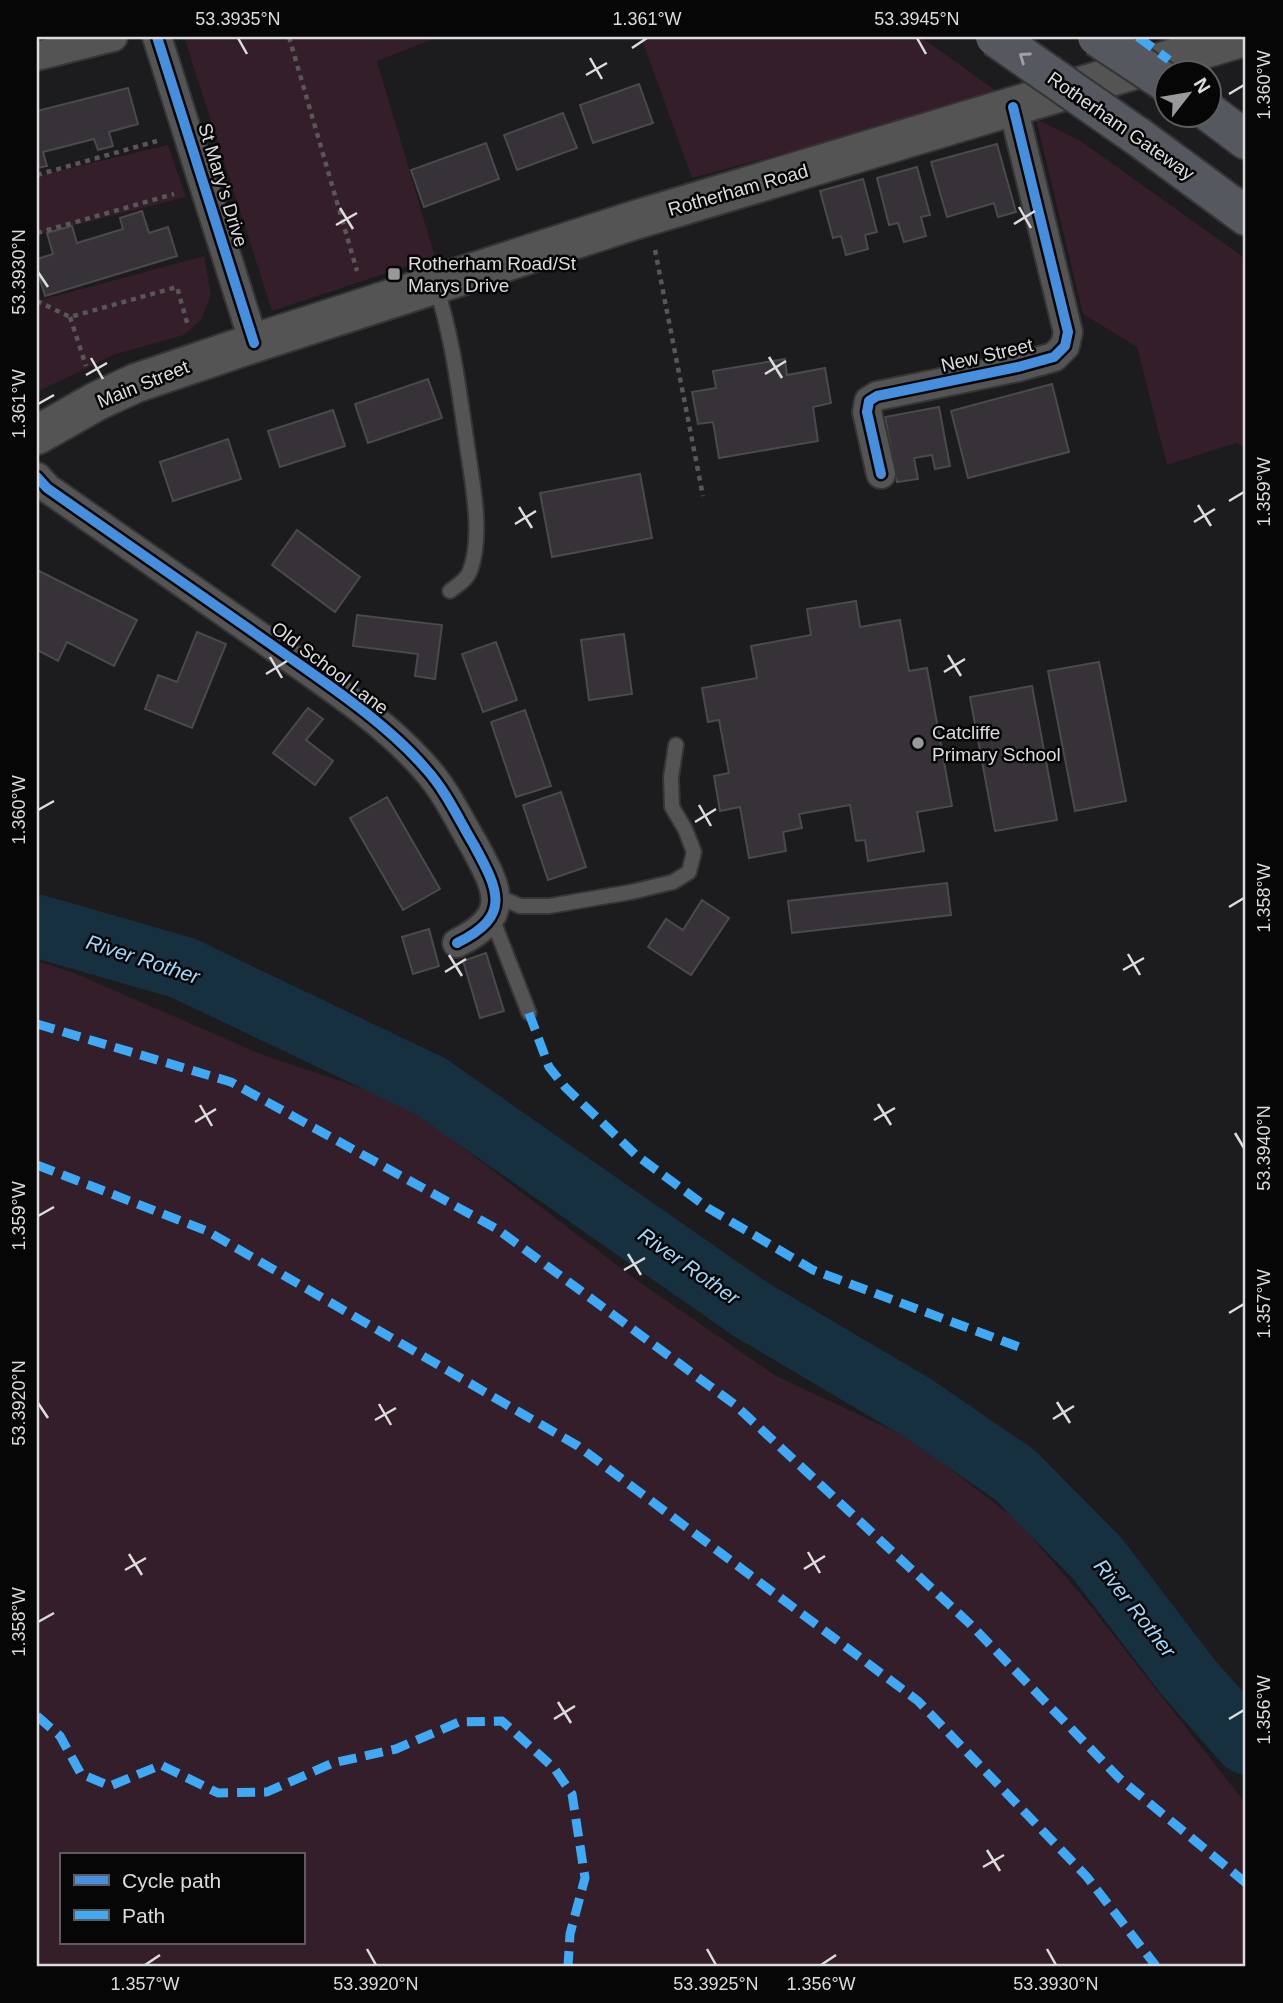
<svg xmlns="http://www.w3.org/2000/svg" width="1283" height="2003" font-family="Arial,sans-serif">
<rect width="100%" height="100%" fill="#1c1b1d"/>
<g fill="#331e2a" fill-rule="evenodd">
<path d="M184,37H438L377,61L435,257L272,311Z"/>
<path d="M641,37H921L1002,95L692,178Z"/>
<path d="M1036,119L1079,140L1246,259V447L1236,443L1167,465L1137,347L1083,314Z"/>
<path d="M168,145L186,197L37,235V176Z"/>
<path d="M204,256L211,295L201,320L184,335L116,354L37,392V301Z"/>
<path d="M37,961L72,972L263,1055L403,1102L638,1281L776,1376L911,1439L1017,1520L1089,1604L1246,1804V1966H37ZM61,1854H303V1942H61Z"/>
</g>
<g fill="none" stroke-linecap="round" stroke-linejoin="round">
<path stroke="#163040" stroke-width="63" d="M37,926L183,968L430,1086L750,1309L916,1407L1015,1475L1097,1558L1188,1677L1246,1743"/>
</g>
<g fill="#363238" stroke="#4a494b" stroke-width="2">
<path d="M639,84L653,123L593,143L580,105Z"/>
<path d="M128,88L138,124L109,132L113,146L98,150L94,139L43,152L47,166L37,168V111Z"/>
<path d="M563,113L577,148L517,170L504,135Z"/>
<path d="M486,143L499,179L424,207L411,170Z"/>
<path d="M997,144L1016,212L998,217L994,203L947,217L931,162Z"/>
<path d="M917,167L930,215L921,217L926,236L904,242L898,223L889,225L877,178Z"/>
<path d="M863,179L877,232L865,235L868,249L846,255L841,236L833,238L820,191Z"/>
<path d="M142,211L149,233L168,227L177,256L45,296L37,269V259L53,254L47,233L72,226L77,243L123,229L120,218Z"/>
<path d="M785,359L787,375L825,368L831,403L813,407L818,441L719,458L713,422L698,424L692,392L716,388L713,371Z"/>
<path d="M428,379L442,418L368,443L355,404Z"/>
<path d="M1052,384L1069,452L968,478L951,411Z"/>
<path d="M939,407L950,466L935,469L932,455L914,458L918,479L897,482L885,417Z"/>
<path d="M333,410L345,446L280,467L268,431Z"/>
<path d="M228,439L241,479L173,501L160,462Z"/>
<path d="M640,474L652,538L552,557L540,493Z"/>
<path d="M297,530L360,577L335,612L272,565Z"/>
<path d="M37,570L137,620L114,666L67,642L58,661L37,650Z"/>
<path d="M856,601L860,627L900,620L909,671L927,668L952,806L917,812L924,851L868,861L865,840L856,841L850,805L799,814L802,828L783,832L786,851L749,858L740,807L720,811L714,776L729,773L719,720L708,722L702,688L757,678L751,646L811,635L807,609Z"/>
<path d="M357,615L442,625L435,679L415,676L418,654L353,646Z"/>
<path d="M197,632L226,644L192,728L145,709L158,675L177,682Z"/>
<path d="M624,634L632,694L589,700L581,640Z"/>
<path d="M496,642L517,700L483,712L462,654Z"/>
<path d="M1099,662L1126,801L1075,811L1048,671Z"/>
<path d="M1032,686L1057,820L995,831L970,697Z"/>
<path d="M308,708L323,719L306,740L333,761L315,785L273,753Z"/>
<path d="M525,710L551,786L516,797L491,722Z"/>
<path d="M561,792L586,867L548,880L523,805Z"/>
<path d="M387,797L440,889L403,910L350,818Z"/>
<path d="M947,883L951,915L792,933L788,901Z"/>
<path d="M702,900L729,918L691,975L648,947L666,919L683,930Z"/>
<path d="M429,929L439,966L413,974L402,937Z"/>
<path d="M486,953L504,1011L480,1018L463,961Z"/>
</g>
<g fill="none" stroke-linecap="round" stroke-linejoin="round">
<g stroke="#353536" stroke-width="18">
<g id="service">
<path d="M436,287C453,338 459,392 467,445C472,482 483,532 471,568C468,579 459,584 450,591"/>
<path d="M497,896L520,906H549L631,892L673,882L689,872L694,852L685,829L672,807L671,777L676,745"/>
<path d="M492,918L529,1013"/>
</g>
</g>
<g stroke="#353536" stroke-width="32">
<g id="minor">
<path d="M157,37L254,343"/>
<path d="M37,56L113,37"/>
<path d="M881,474L867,412L869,401L877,396L1018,367L1054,357L1065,346L1068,332L1013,107"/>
<path d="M37,477L47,488C121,540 195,592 269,643C321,680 385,721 426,769C446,791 459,820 474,845C499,891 512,916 457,943"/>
</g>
</g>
<g stroke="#353536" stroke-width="42">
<path id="secondary" d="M37,435L97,401L136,383L254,343L635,220L1244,37"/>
</g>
<g stroke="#353536" stroke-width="42">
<g id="trunk">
<path d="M1210,113L1246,140"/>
<path d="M1140,138L1246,216"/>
</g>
</g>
<g stroke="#585658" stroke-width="4.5" stroke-dasharray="5 5" stroke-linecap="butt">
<path d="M289,37L357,271"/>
<path d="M37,175L157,141"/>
<path d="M37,233L174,194"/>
<path d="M655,250L703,496"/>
<path d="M37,301L70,317L177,287L188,326"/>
<path d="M70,317L86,366"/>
</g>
<use href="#service" stroke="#545455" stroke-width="14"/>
<use href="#minor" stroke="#545455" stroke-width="28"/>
<use href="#secondary" stroke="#545455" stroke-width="38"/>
<use href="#trunk" stroke="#56585f" stroke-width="38"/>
<g stroke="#353536" stroke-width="42" stroke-linecap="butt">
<g id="trunk-bridge">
<path d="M995,37L1140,138"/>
<path d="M1097,37L1168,84"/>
</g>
</g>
<use href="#trunk-bridge" stroke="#56585f" stroke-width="38"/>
<g stroke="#3fa9f5" stroke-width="9" stroke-dasharray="18 9" stroke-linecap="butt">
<path d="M1138,37L1169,60"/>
<path d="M529,1013L549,1067L565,1087L636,1155L708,1208L813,1270L1019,1347"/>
<path d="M37,1024L231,1082L497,1229L734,1404L970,1624L1119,1778L1246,1883"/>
<path d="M37,1165L207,1231L578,1446L918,1701L1087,1877L1156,1966"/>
<path d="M37,1716L60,1736L81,1774L110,1786L161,1765L218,1793L267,1792L333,1763L396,1749L459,1722L502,1721L554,1768L572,1794L585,1878L570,1934L568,1966"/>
</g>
<g stroke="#060607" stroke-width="15">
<g id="cycleway">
<path d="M157,37L254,343"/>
<path d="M881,474L867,412L869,401L877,396L1018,367L1054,357L1065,346L1068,332L1013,107"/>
<path d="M37,477L47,488C121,540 195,592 269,643C321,680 385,721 426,769C446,791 459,820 474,845C499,891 512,916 457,943"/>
</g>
</g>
<use href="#cycleway" stroke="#468fdf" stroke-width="10"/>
</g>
<defs><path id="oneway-chevron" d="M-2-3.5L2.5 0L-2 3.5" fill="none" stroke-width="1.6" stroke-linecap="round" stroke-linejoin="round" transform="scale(1.75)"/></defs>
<use stroke="#a0a1a5" href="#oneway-chevron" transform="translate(1024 57) rotate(-145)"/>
<path fill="none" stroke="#dcdcde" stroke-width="2.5" d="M238,38L247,54M917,38L926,54M632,48L647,38M590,58L602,79M586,75L607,63M1229,94L1244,85M1019,207L1031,228M340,208L353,229M1014,224L1035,211M336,225L357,213M38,272L48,287M769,357L782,378M91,358L103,379M765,374L786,361M86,375L107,363M38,404L54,395M1229,501L1244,492M1198,505L1211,526M519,507L532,528M1194,522L1215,509M515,524L536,511M948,655L961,676M270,657L282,678M944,672L965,659M266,674L287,661M699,805L711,826M38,810L54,801M695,822L716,809M1229,907L1244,898M1128,954L1140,975M449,955L462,976M1123,970L1144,958M445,972L466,959M878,1104L891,1125M200,1105L212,1126M874,1120L895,1108M195,1122L216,1109M1235,1133L1244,1148M38,1216L54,1207M628,1254L641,1275M624,1270L645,1258M1229,1313L1244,1304M1057,1402L1070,1423M38,1403L48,1418M379,1404L391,1425M1053,1419L1074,1406M375,1420L396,1408M808,1552L820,1573M129,1554L142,1575M804,1569L825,1556M125,1570L146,1558M38,1622L54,1613M558,1702L571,1723M554,1719L575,1706M1229,1719L1244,1710M987,1850L1000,1871M983,1867L1004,1855M367,1949L376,1965M707,1949L716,1965M1047,1949L1056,1965M145,1965L160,1955M821,1965L836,1955"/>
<g fill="#99989a" stroke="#060607" stroke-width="2.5">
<rect x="387" y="267" width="14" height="14" rx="3.5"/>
<circle cx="918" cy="743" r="7"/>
</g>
<g text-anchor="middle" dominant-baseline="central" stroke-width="5" stroke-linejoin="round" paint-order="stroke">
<g font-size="19" fill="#dcdcde" stroke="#060607">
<text transform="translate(1121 126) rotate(35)">Rotherham Gateway</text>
<text transform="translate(223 185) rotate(73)">St Mary's Drive</text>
<text transform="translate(738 190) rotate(-16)">Rotherham Road</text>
<text transform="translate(987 355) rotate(-13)">New Street</text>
<text transform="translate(143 384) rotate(-22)">Main Street</text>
<text transform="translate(330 668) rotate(37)">Old School Lane</text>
</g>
<g font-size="19" fill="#dcdcde" stroke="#060607" text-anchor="start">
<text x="408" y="263">Rotherham Road/St<tspan x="408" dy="22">Marys Drive</tspan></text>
<text x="932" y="732">Catcliffe<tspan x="932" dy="22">Primary School</tspan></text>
</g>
<g font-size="21" font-style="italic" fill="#9fd8fc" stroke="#060607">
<text transform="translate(143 959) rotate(18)">River Rother</text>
<text transform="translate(689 1266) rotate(35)">River Rother</text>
<text transform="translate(1135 1608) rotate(52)">River Rother</text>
</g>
</g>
<rect width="1283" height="2003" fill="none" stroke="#060607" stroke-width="77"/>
<rect x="60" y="1853" width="245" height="91" fill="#060607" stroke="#5c5c5d" stroke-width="2"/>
<rect x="74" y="1875" width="35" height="10" fill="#468fdf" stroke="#5c5c5d" stroke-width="2"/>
<text x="122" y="1888" font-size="21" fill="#dcdcde">Cycle path</text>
<rect x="74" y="1910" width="35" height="10" fill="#3fa9f5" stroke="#5c5c5d" stroke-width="2"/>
<text x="122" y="1923" font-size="21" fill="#dcdcde">Path</text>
<g transform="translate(1188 94) rotate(59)"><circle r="33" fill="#060607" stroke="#5c5c5d" stroke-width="2"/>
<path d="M0-5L12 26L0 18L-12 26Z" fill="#99989a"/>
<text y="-10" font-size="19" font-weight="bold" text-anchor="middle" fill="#dcdcde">N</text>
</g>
<rect x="38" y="38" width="1206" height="1927" fill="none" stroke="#dcdcde" stroke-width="2.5"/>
<g font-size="18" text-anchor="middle" fill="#dcdcde">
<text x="238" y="25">53.3935°N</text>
<text x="647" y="25">1.361°W</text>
<text x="917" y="25">53.3945°N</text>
<text transform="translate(1264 85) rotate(-90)" y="6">1.360°W</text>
<text transform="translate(19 272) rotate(-90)" y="6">53.3930°N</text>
<text transform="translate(19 404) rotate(-90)" y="6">1.361°W</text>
<text transform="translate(1264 492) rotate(-90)" y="6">1.359°W</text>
<text transform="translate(19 810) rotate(-90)" y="6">1.360°W</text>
<text transform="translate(1264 898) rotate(-90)" y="6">1.358°W</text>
<text transform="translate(1264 1148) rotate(-90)" y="6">53.3940°N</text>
<text transform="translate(19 1216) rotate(-90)" y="6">1.359°W</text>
<text transform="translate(1264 1304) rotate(-90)" y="6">1.357°W</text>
<text transform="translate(19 1403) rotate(-90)" y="6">53.3920°N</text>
<text transform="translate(19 1622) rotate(-90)" y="6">1.358°W</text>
<text transform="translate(1264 1710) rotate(-90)" y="6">1.356°W</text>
<text x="145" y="1990">1.357°W</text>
<text x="376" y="1990">53.3920°N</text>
<text x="716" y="1990">53.3925°N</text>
<text x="821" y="1990">1.356°W</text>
<text x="1056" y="1990">53.3930°N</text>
</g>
</svg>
